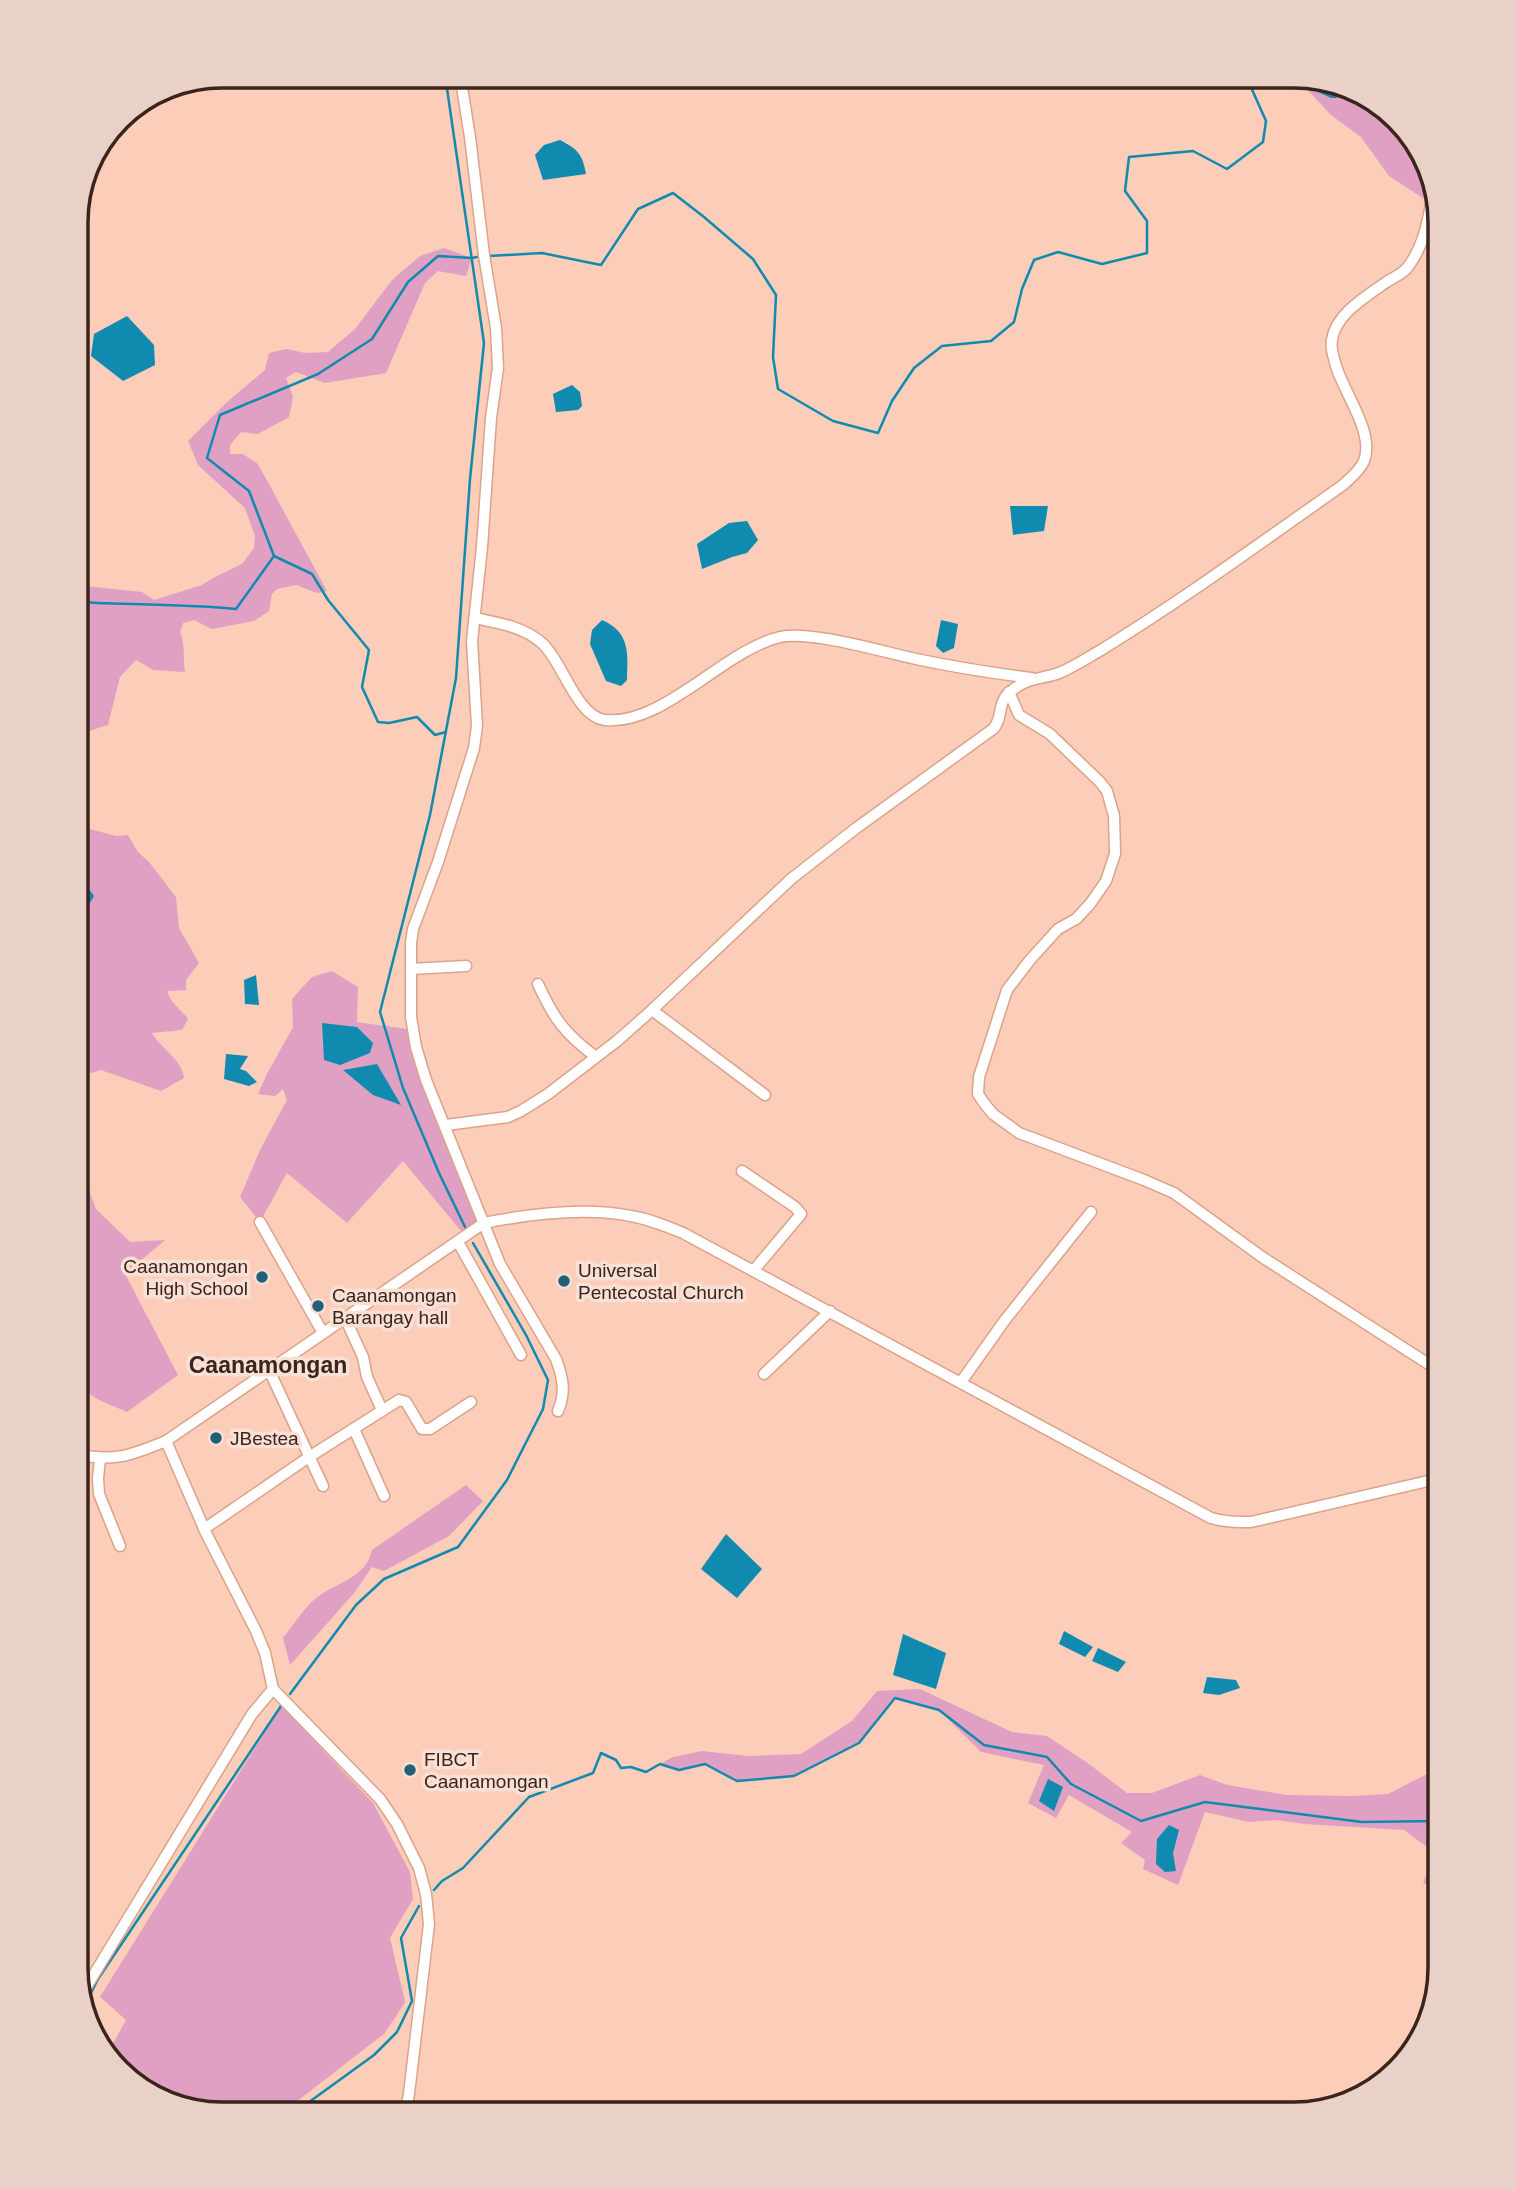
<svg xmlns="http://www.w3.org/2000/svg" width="1516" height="2189" font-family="Arial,sans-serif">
<rect width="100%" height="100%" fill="#fccdb8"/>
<g fill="#dfa0c4">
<path d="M1331,85L1375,100L1421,149L1433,194L1426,200L1389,176L1361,137L1331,115L1304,86L1331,98H1337Z"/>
<path d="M444,248L472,258L466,276L438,271L425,283L386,373L325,383L296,372L286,378L293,397L289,417L258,434L241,432L230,445V454H243L258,464L327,591L317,593L296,585L277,589L272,594L269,611L254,621L212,629L194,620L183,623L180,632C185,641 183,660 185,672L153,670L136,660L120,677L108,725L89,731L75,721V585L142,592L154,600L202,585L213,578L242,564L254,548L255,536L245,508L198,465L188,441L226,403L265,370L269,353L286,349L305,353L328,352L355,329L392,280L420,256Z"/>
<path d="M75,816L86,828L116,836L128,835L138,852L149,862L176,897L179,928L199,963L186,980V990L167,991C170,1003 181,1009 188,1019L182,1030L152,1033C161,1049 182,1059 184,1078L161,1091L101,1070L77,1077L75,1080Z"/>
<path d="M332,971L358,987L357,1022L407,1029L484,1223L466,1237L403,1161L347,1223L287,1173L260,1222L240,1197L261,1148L287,1100L283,1089L275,1096L258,1094L267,1074L293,1027L292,999L312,977Z"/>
<path d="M75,1153L96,1209L130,1242L165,1240L125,1274L178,1375L127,1412L97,1399L78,1385L75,1386Z"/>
<path d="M466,1485L483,1501L449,1536L384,1571L372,1567L355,1592L290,1665L283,1638C293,1626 303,1609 315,1599C334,1583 366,1579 372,1550Z"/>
<path d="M920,1689L1012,1732L1047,1736L1089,1764L1127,1793H1152L1200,1775L1227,1785L1287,1795L1353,1796L1388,1794L1431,1772L1441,1770V1890L1423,1883L1435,1853L1404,1830L1304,1824L1276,1820L1249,1822L1205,1812L1178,1885L1143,1869L1145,1860L1121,1843L1132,1832L1069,1795L1056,1818L1028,1803L1044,1765L981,1752L939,1710L895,1698L859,1743L794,1776L737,1781L705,1764L679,1770L660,1764L673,1757L702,1751L748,1756L801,1754L852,1721L877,1691Z"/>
<path d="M281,1706L373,1803L410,1872L413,1899L390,1938L405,2002L385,2033L282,2113H212L148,2094L108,2053L126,2020L100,1997Z"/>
</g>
<g fill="#108aae">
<path d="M1282,76H1304L1331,85L1337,98H1331Z"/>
<path d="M560,140C578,150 582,153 586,174L543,180L535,155L544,145Z"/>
<path d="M76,315L90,326L76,343Z"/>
<path d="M127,316L154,345L155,365L123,381L91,356L94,334Z"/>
<path d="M572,385L580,392L582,406L578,410L556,412L553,394Z"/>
<path d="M1010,506H1048L1044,531L1013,535Z"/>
<path d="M747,521L758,540L747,553L732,557L702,569L697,544L729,523Z"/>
<path d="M602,620C630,632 628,653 627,680L621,686L606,681L590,644L592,630Z"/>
<path d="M941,620L958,624L954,648L943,653L936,646Z"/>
<path d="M75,869L94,896L78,923L75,919Z"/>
<path d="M256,975L259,1005L245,1004L244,980Z"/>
<path d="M322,1023L357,1027L373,1043L370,1053L340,1065L324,1060Z"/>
<path d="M226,1054L248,1056L240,1069L246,1071L257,1082L249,1086L224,1079Z"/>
<path d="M377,1064L401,1105L373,1095L343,1070Z"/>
<path d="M726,1534L762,1569L737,1598L701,1569Z"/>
<path d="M1064,1631L1093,1647L1085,1657L1059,1644Z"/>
<path d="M903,1634L946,1653L936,1689L893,1675Z"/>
<path d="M1098,1648L1126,1662L1118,1672L1092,1661Z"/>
<path d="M1207,1677L1236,1680L1240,1688L1219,1695L1203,1693Z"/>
<path d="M1048,1779L1063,1787L1054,1811L1039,1801Z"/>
<path d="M1169,1825L1179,1830L1173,1853L1176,1871L1165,1872L1156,1864L1157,1839Z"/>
</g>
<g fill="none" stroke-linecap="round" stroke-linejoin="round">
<g stroke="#108aae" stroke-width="2.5">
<path d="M445,75L484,343L470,479L456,678L430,815L380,1012L403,1088L439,1173L466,1229"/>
<path d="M489,256L542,253L601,265L638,209L673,193L704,217L753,259L776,295L773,357L778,389L833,421L878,433L892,401L914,368L942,346L991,341L1014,322L1022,289L1034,260L1058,252L1102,264L1147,253V221L1125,191L1129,157L1193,151L1227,169L1263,142L1266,121L1246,76"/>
<path d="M274,556L312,574L328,600L369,650L362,687L378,722L389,723L417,717L435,735L446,732"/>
<path d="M75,604L79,602C131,605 184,604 236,609L274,556L249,491L207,458L220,415L318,374L372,339L408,282L438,256L472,258L477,257"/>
<path d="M290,1694L356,1605L384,1579L458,1547L507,1480L543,1409L548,1380L526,1335L473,1243"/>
<path d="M434,1890L442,1881L463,1868L529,1797L593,1773L601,1753L616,1760L621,1768L631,1767L646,1772L660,1764L679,1770L705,1764L737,1781L794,1776L859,1743L895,1698L939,1710L984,1745L1047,1757L1071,1784L1141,1821L1205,1802L1362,1822L1441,1821"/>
<path d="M85,2005L98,1979L281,1706"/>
<path d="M294,2113L374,2055L397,2032L412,2001L401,1938L419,1906"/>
</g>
<g stroke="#dca38a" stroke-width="13">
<g id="minor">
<path d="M460,75L470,137L484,255L496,328L498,368L491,418L482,547L472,641L477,726L474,748L438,862L413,929L411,943V1017L416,1047L426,1080L500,1264L556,1359C563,1378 566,1392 558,1411"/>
<path d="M475,618C499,623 525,627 543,644C563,663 577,717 605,720C663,726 724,650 780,637C810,630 883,652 916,659C954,667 992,673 1031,678"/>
<path d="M1009,692L1019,715L1050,734L1100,782L1107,791L1114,816L1115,854L1106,881L1090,904L1076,919L1058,929L1030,960L1007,990L979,1077L978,1094L984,1103L993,1114L1019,1133L1144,1180L1174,1193L1262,1257L1441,1372"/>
<path d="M411,969L466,966"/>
<path d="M538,984C554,1019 565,1034 596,1057"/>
<path d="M652,1010L765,1095"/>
<path d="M446,1125L508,1117L521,1111L548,1094L617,1041L652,1010L791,879L855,829L993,729C1004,717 996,704 1010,692C1027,677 1039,680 1059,673C1074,667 1087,658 1101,650C1184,599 1263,541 1343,485C1350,478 1360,471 1364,461C1375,433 1344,393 1336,366C1334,358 1330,348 1332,340C1335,315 1365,297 1385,283C1392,278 1401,275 1407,268C1424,247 1428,220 1433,194"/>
<path d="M742,1171L795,1207L801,1214L754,1270"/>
<path d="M260,1222L323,1333"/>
<path d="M458,1242L521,1355"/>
<path d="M345,1318L363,1357L367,1377L382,1410"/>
<path d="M269,1370L323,1486"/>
<path d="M764,1374L830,1311"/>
<path d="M961,1382L1005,1320L1091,1212"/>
<path d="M354,1429L384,1496"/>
<path d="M75,1454C114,1462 130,1456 166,1441"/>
<path d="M100,1459L98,1478L99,1494L120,1546"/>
<path d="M204,1529L309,1457L399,1400L406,1402L422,1429H430L471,1402"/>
<path d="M82,1994L252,1714L273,1689"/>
<path d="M405,2114L409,2094L429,1924L426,1894L419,1868L397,1824L380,1799L273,1689L265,1653L256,1631L206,1533L166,1441L484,1223C529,1214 586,1207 631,1216C649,1219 666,1226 683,1233L1211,1518C1225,1522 1236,1522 1251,1522L1441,1478"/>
</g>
</g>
<use href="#minor" stroke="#fff" stroke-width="10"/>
</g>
<g fill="#216076" stroke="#f9e0d6" stroke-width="2.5">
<circle cx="262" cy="1277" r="7"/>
<circle cx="564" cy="1281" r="7"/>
<circle cx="318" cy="1306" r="7"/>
<circle cx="216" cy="1438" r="7"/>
<circle cx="410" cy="1770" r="7"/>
</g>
<g text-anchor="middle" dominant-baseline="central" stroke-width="7" stroke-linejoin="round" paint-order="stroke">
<g font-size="19" fill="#3a241b" stroke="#f9e0d6" text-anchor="start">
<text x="248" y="1266" text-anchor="end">Caanamongan<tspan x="248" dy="22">High School</tspan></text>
<text x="578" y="1270">Universal<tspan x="578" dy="22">Pentecostal Church</tspan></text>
<text x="332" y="1295">Caanamongan<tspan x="332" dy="22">Barangay hall</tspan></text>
<text x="230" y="1438">JBestea</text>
<text x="424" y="1759">FIBCT<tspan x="424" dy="22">Caanamongan</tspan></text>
</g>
<g font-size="23" font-weight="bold" fill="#3a241b" stroke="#f9e0d6">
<text x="268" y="1365">Caanamongan</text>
</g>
</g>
<path d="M0 0H1516V2189H0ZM222 88H1294A134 134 0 0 1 1428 222V1968A134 134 0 0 1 1294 2102H222A134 134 0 0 1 88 1968V222A134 134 0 0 1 222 88Z" fill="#ead1c7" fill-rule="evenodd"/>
<path fill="none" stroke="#3a241b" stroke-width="3.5" d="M222 88H1294A134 134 0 0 1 1428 222V1968A134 134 0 0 1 1294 2102H222A134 134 0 0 1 88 1968V222A134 134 0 0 1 222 88Z"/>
</svg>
